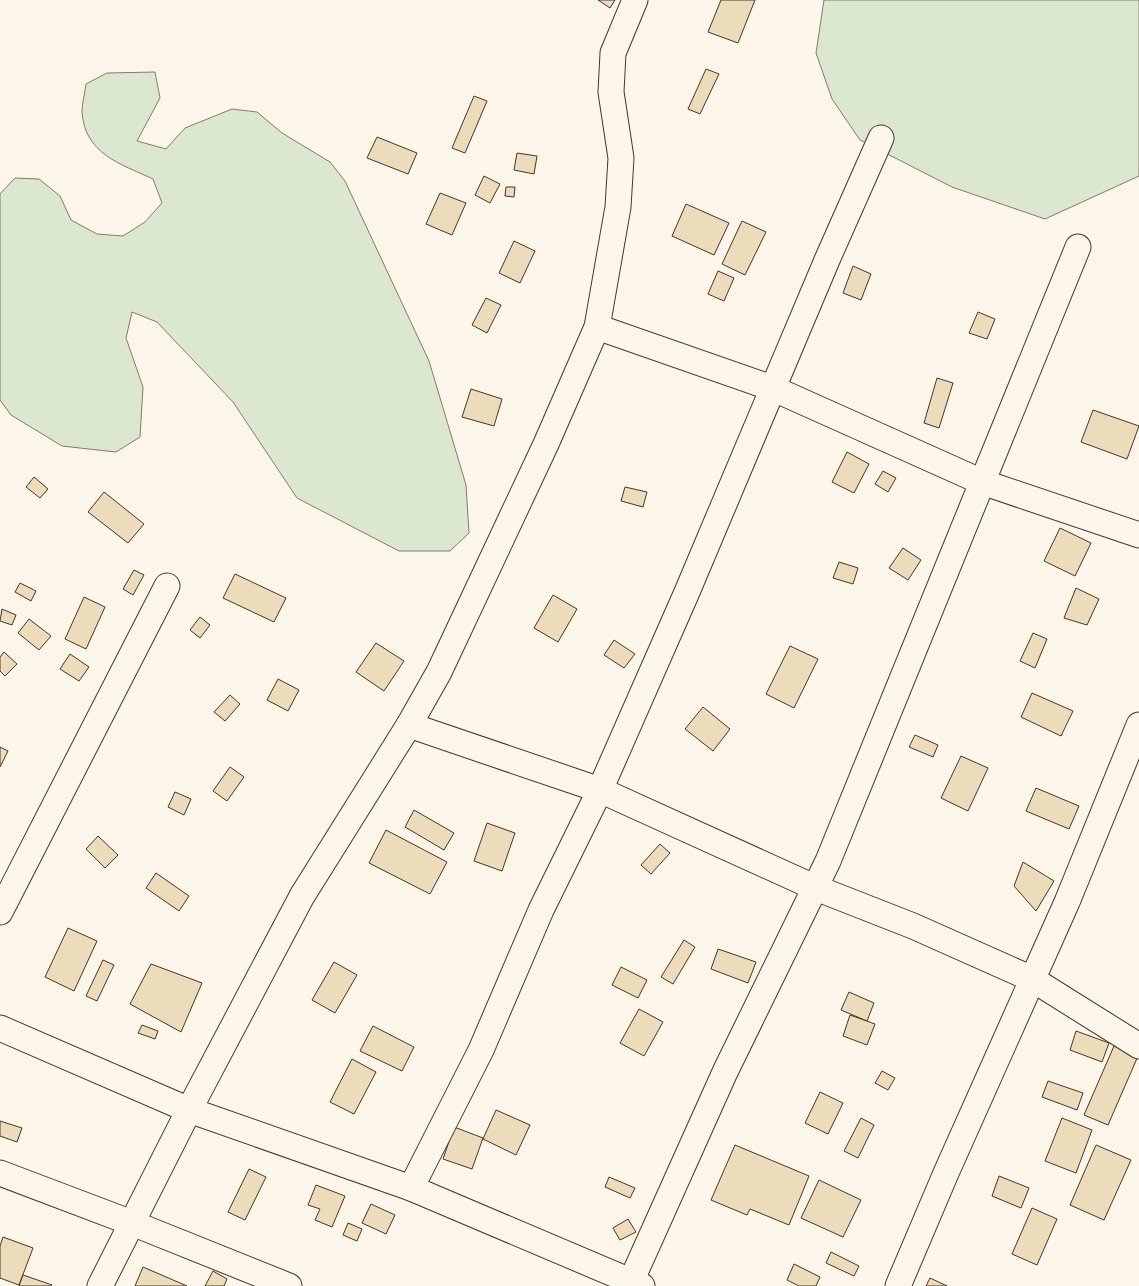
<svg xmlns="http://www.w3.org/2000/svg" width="1139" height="1286" font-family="'DejaVu Sans',sans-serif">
<rect width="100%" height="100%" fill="#fbf6e9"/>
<g fill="#dce7d0" stroke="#887966">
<path d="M824,0H1139V176L1045,219L952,187L860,140L832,99L816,53Z"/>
<path d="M155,72L160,98L137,141L166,149L185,128L232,109L257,112L282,133L330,162L345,181L429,361L466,485L469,533L450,551H399L297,498L233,402L157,322L132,312L126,338L143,387L140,437L116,452L62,446L11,415L0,400V194L15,178L39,179L60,196L71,220L97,234L123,236L145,222L162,203L153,179C121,164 84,154 82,111C82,103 85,93 86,84L107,73Z"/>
</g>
<g fill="#ecdcbc" stroke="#4a3520">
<path d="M598,0H615L610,8Z"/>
<path d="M721,0H755L738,43L708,32Z"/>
<path d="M706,69L719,74L700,114L688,109Z"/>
<path d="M474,96L487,101L465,153L452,148Z"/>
<path d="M377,137L417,153L408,174L367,158Z"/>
<path d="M517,153L537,156L534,174L514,170Z"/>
<path d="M484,176L500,184L490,203L475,195Z"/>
<path d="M506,187H515L514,197L505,196Z"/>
<path d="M440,193L466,203L452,235L426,224Z"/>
<path d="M686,204L729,223L714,255L672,236Z"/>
<path d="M742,221L766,232L745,275L722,264Z"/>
<path d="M514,241L535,251L520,283L499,273Z"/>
<path d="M853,266L871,274L861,300L843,293Z"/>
<path d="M718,271L734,278L724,301L708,294Z"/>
<path d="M486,298L501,305L487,333L472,325Z"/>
<path d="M978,312L995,319L987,339L969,333Z"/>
<path d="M937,378L953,383L939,428L924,423Z"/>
<path d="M471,389L502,399L494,426L462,417Z"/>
<path d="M1093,410L1139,426L1127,459L1081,442Z"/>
<path d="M847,452L869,464L854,493L832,482Z"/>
<path d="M883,471L896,478L888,492L875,484Z"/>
<path d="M34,477L48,489L40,498L26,487Z"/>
<path d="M625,487L647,492L643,507L621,501Z"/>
<path d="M104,492L144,524L128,543L88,512Z"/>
<path d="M1060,528L1091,543L1075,576L1044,561Z"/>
<path d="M903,548L921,560L908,580L889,568Z"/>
<path d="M839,562L858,568L853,584L833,578Z"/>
<path d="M134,570L144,575L133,595L123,589Z"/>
<path d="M235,574L286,598L274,622L223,598Z"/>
<path d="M20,583L36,591L31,601L15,592Z"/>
<path d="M1076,588L1099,599L1087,625L1064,618Z"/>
<path d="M553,595L577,609L558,642L534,628Z"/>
<path d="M84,597L105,607L86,649L65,639Z"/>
<path d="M2,609L16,615L12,625L0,621Z"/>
<path d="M200,617L210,625L200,638L190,630Z"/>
<path d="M29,619L51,636L39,650L18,633Z"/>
<path d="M1033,633L1047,639L1035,668L1020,661Z"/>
<path d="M614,640L635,654L624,668L604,655Z"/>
<path d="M376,643L404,661L384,691L356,672Z"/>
<path d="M790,646L818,659L794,708L766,694Z"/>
<path d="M4,652L17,664L5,676L0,671V657Z"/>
<path d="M70,654L89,667L79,681L60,669Z"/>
<path d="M278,679L299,690L288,711L267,700Z"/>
<path d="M1032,693L1073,711L1061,736L1021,717Z"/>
<path d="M230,695L240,704L225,721L214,712Z"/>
<path d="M703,707L730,729L713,751L685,729Z"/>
<path d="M915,735L938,745L933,757L909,747Z"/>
<path d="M0,747L8,751L0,767Z"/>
<path d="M961,756L988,768L968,811L941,798Z"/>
<path d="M230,767L244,777L227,801L213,791Z"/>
<path d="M1036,788L1079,806L1069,829L1026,811Z"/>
<path d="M175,792L191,799L184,815L168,807Z"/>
<path d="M414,810L454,833L444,850L405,827Z"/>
<path d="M487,823L515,833L502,871L474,861Z"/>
<path d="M386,830L447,862L430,894L369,863Z"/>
<path d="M98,836L118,855L105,868L86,849Z"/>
<path d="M660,844L670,853L651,874L641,865Z"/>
<path d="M1023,862L1054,881L1036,911L1014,886Z"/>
<path d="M156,873L189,896L179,911L146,888Z"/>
<path d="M68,928L97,941L74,991L45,977Z"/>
<path d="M684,940L695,947L673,984L661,977Z"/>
<path d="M718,949L756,962L748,983L711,969Z"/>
<path d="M103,960L114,965L97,1001L86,996Z"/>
<path d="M334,962L357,975L335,1013L312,1000Z"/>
<path d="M151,964L202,983L181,1032L130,1004Z"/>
<path d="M621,967L647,980L638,998L612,985Z"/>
<path d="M849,992L874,1003L867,1021L841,1010Z"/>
<path d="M639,1009L663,1022L644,1056L620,1043Z"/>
<path d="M850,1015L875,1024L867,1045L843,1036Z"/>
<path d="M142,1025L158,1031L155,1039L138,1033Z"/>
<path d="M373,1026L414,1047L402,1071L360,1051Z"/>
<path d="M1076,1031L1109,1043L1102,1062L1070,1050Z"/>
<path d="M1114,1046L1138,1056L1108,1125L1084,1115Z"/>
<path d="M352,1059L376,1072L354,1114L330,1102Z"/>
<path d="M882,1071L895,1078L888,1090L875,1083Z"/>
<path d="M1048,1081L1083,1093L1077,1110L1042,1097Z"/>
<path d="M820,1092L843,1103L828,1134L805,1123Z"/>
<path d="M496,1110L530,1125L516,1155L483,1139Z"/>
<path d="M861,1118L874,1125L858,1158L844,1151Z"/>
<path d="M1062,1118L1092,1130L1076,1173L1045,1161Z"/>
<path d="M0,1121L22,1128L17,1142L0,1136Z"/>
<path d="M454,1127L483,1138L472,1169L443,1159Z"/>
<path d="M735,1145L809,1176L789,1225L750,1209L747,1215L711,1200Z"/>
<path d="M1096,1145L1131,1160L1104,1220L1070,1205Z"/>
<path d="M249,1169L266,1177L245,1220L228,1212Z"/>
<path d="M999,1176L1029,1188L1021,1208L992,1196Z"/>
<path d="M609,1177L635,1188L630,1198L605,1187Z"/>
<path d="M819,1180L861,1200L843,1237L801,1218Z"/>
<path d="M316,1185L345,1196L332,1227L315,1220L320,1209L308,1205Z"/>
<path d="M371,1204L395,1215L386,1234L362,1223Z"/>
<path d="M1032,1208L1057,1219L1037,1265L1012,1254Z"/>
<path d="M628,1219L636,1232L620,1240L613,1228Z"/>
<path d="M348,1223L362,1229L357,1241L343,1235Z"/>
<path d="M3,1237L33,1248L19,1285L0,1278V1246Z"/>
<path d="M831,1252L859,1266L854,1276L826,1263Z"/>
<path d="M794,1264L820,1277L816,1286H799L787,1280Z"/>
<path d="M143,1267L187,1286H135Z"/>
<path d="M213,1271L227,1279L224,1286H205Z"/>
<path d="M23,1275L52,1285L51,1286H19Z"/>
<path d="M930,1278L947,1286H926Z"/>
</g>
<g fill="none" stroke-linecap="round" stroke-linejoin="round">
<g stroke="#4a3520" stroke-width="27">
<g id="street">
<path d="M597,327L772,388L982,482L1139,535"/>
<path d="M409,725L600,790L816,888L913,926L1032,979L1139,1046"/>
<path d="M0,912L167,586"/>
<path d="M0,1028L189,1110L411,1188L642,1286"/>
<path d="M0,1173L132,1223L289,1286"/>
<path d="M411,1188L481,1050L541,910L600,790L687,592L827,260L881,138"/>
<path d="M100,1286L189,1110L302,896L409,725L439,672L546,444L597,327L618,207L621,158L611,92L613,53L635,0"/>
<path d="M629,1286L725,1072L828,861L1078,247"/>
<path d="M898,1286L946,1173L1067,902L1139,725"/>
</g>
</g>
<use href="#street" stroke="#fbf6e9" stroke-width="25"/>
</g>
</svg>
